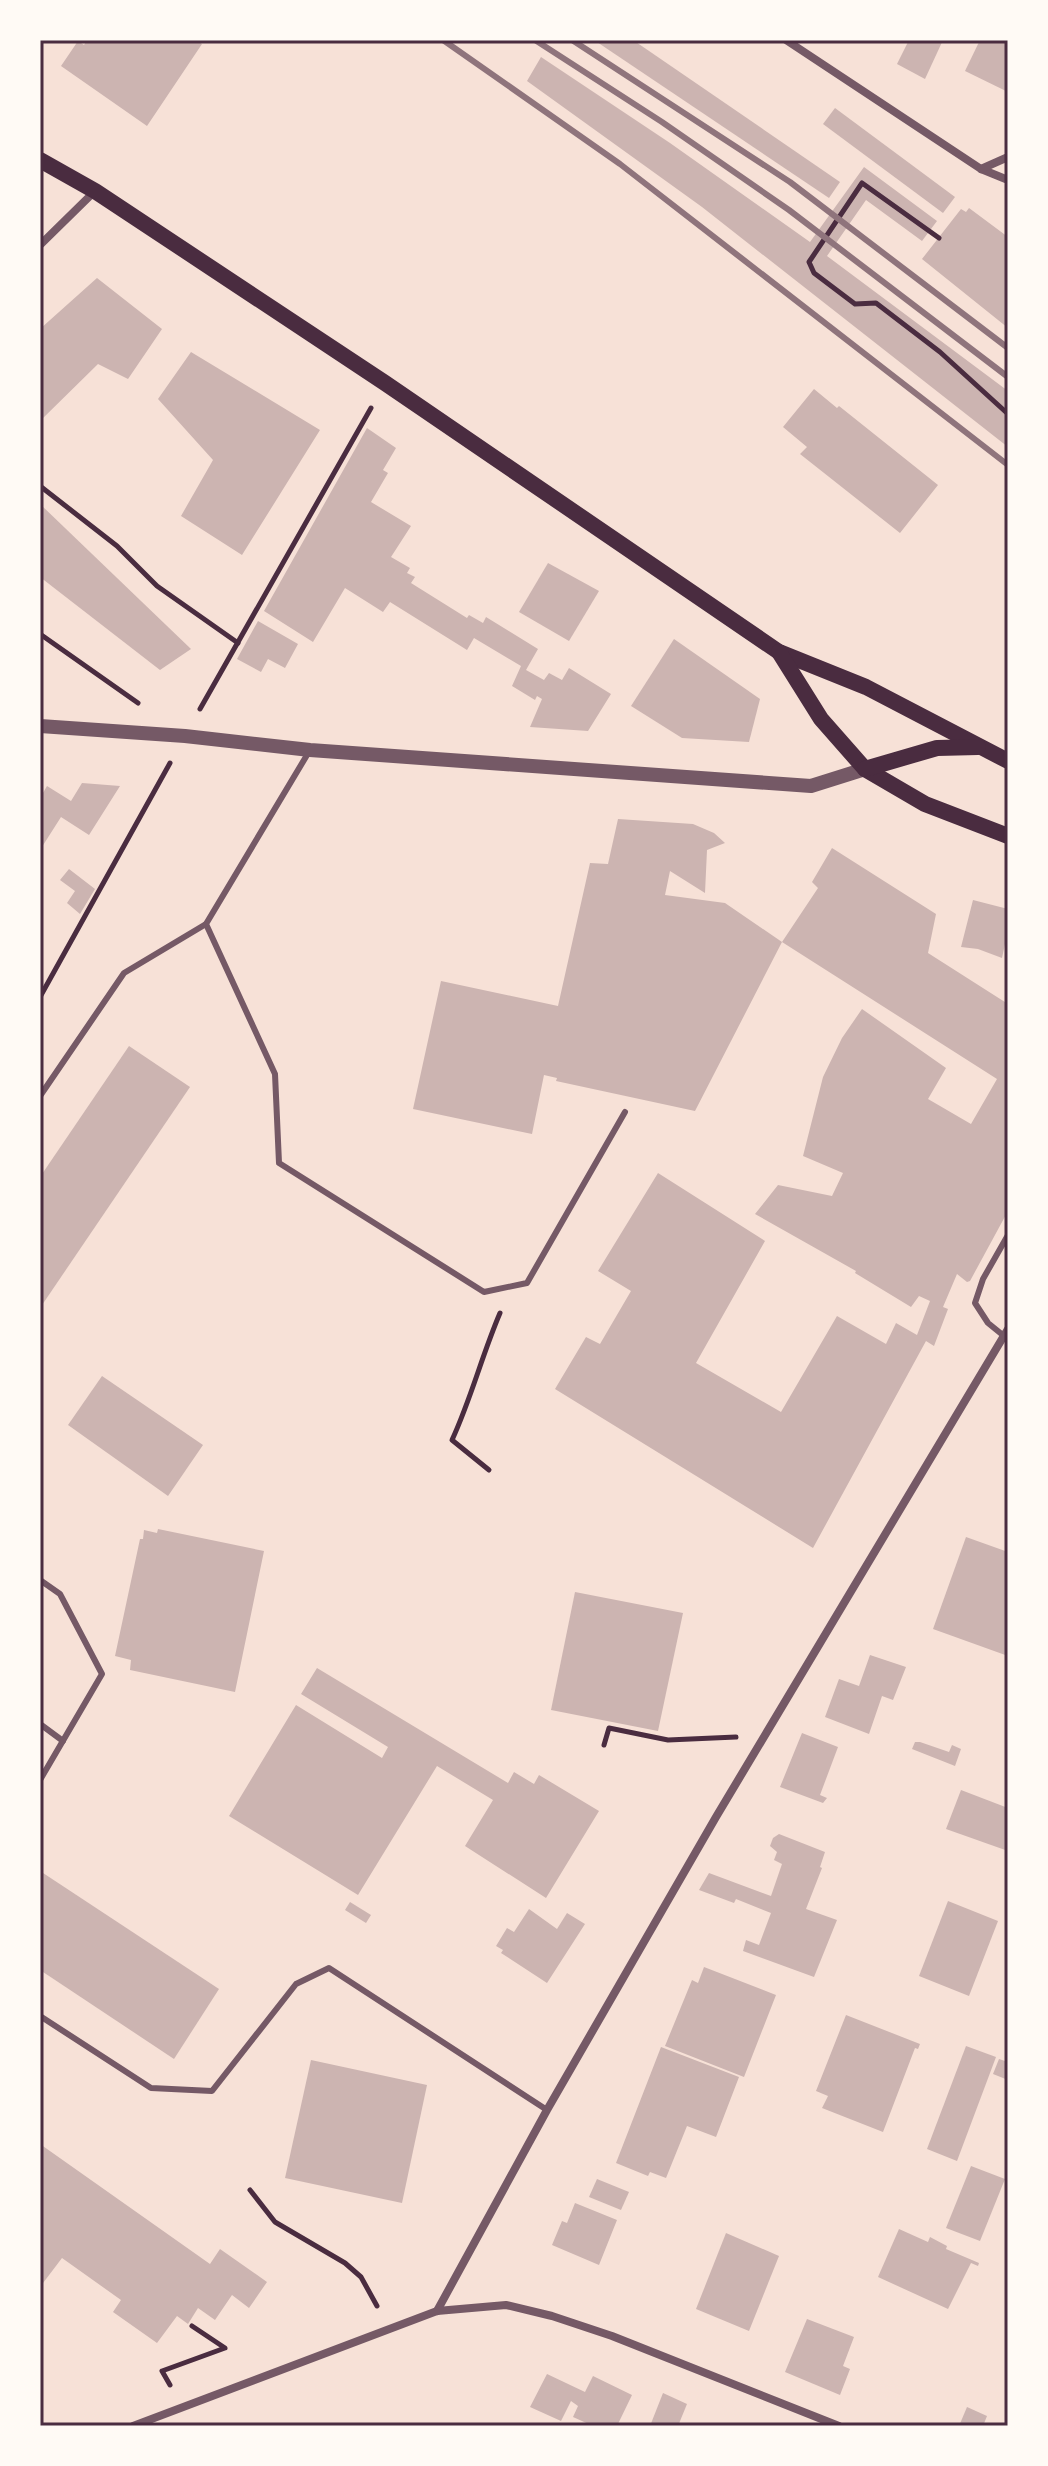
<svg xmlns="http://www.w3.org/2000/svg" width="1048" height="2466" font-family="Jost,sans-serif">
<rect width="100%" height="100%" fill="#f7e1d7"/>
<g fill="#ccb4b1">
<path d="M87,40H196L202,44L147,126L61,66L78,41L84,45Z"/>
<path d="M594,40H633L840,182L829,198Z"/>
<path d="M909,40H943L925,79L897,64Z"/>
<path d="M980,40H1008V92L965,71Z"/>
<path d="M541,57L670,143L810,242L864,167L937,221L922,241L866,200L827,256L1008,391V447L702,207L527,81Z"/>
<path d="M835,108L955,197L943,213L823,124Z"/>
<path d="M969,208L1008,237V328L922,259L961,209L966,212Z"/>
<path d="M97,278L162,329L128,379L98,364L40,421V329Z"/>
<path d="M191,352L320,430L242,555L181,516L213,460L158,399Z"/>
<path d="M814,389L837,408L839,406L938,485L900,533L800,454L807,447L783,427Z"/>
<path d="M367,428L396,448L383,470L388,473L371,502L411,526L391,557L410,568L407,573L415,577L411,583L467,618L469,615L483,623L486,617L538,649L526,670L544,680L549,673L562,680L569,668L611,694L588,731L530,727L542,699L537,696L535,700L512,686L521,666L474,638L467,650L390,602L383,612L345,588L313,642L264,611Z"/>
<path d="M40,504L191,649L160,670L40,577Z"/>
<path d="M548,563L599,591L569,641L519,612Z"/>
<path d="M258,621L298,644L285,668L268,659L261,672L237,659Z"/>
<path d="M674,639L760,699L749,742L682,738L631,706Z"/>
<path d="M82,783L120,786L89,835L61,817L40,850V798L47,786L71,801Z"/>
<path d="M618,819L693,824L714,833L725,843L707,850L705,893L670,871L665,895L725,903L782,942L695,1111L556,1081L557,1078L544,1075L532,1134L413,1109L441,981L558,1006L590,863L608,864Z"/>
<path d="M832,848L936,914L928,953L1008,1004V1211L970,1281L967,1282L957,1274L943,1307L948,1309L934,1346L926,1341L813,1548L555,1389L586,1337L600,1344L631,1291L598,1271L658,1173L765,1241L696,1363L781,1412L837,1316L886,1344L896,1323L917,1335L930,1301L919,1296L911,1307L855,1273L856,1271L755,1214L778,1185L832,1196L843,1173L803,1156L823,1077L842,1038L862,1009L946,1068L928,1099L971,1124L997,1079L782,942L818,888L812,882Z"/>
<path d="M69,869L95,889L80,914L67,903L75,891L60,880Z"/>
<path d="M973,900L1008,909V945L1005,944L1002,958L978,949L961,947Z"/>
<path d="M129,1046L190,1087L40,1308V1177Z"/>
<path d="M102,1376L203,1445L168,1496L68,1425Z"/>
<path d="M158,1529L264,1551L235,1692L130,1670L131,1660L115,1656L140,1539H143L144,1530L157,1533Z"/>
<path d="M966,1537L1008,1552V1656L933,1629Z"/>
<path d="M575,1592L683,1613L658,1731L551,1710Z"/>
<path d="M870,1655L906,1667L893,1700L882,1696L869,1734L825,1717L839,1679L859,1686Z"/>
<path d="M317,1668L508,1783L514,1772L534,1784L539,1775L599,1811L546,1898L465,1846L493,1800L437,1766L358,1895L229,1816L296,1705L382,1758L388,1747L301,1694Z"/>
<path d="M802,1733L838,1747L820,1795L827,1798L823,1803L780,1787Z"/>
<path d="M915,1742H920L949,1752L952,1745L961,1749L955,1766L912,1749Z"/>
<path d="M961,1790L1008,1808V1851L946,1829Z"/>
<path d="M779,1834L825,1852L820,1867L822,1868L806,1909L837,1920L814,1977L743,1951L746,1940L759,1945L771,1913L736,1899L734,1903L699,1890L709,1873L771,1896L782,1864L774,1860L777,1852L770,1846L773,1838Z"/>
<path d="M40,1871L219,1989L174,2059L40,1970Z"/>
<path d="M948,1901L998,1921L969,1996L919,1976Z"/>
<path d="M350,1902L371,1915L366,1923L345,1910Z"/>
<path d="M529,1909L557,1929L567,1913L585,1924L547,1983L501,1953L503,1950L496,1946L507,1928L514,1932Z"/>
<path d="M704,1967L776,1995L744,2077L665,2046L692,1980L698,1983Z"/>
<path d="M846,2015L920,2044L918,2049L915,2048L883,2132L822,2108L828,2096L816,2091Z"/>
<path d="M966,2046L996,2057L957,2161L927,2149Z"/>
<path d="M661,2047L739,2077L716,2137L687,2126L666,2178L650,2172L648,2176L616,2163Z"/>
<path d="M999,2059L1008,2062V2080L993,2074Z"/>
<path d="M311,2060L427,2085L402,2203L285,2178Z"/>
<path d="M40,2144L210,2264L220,2249L267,2282L249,2308L232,2295L215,2320L198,2308L188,2324L177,2316L157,2343L113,2312L121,2300L62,2258L40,2287Z"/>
<path d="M971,2166L1005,2179L980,2241L946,2228Z"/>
<path d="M597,2179L629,2192L621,2210L589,2197Z"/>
<path d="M575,2203L617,2220L599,2265L552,2245L562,2221L567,2223Z"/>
<path d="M899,2229L928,2242L930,2237L947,2246L946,2249L979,2263L978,2266L971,2263L948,2309L878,2277Z"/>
<path d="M726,2233L779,2256L749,2331L696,2309Z"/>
<path d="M807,2319L854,2337L843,2366L850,2369L840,2395L785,2372Z"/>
<path d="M547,2374L585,2392L593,2376L632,2395L617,2426H593L573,2417L578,2406L571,2401L561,2421L530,2407Z"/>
<path d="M663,2393L687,2404L678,2426H650Z"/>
<path d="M967,2407L987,2416L983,2426H959Z"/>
</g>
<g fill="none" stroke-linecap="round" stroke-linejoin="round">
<g stroke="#4a2c40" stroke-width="5">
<path d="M939,238L862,183L809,262L814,273L855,304L876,303L940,352L1008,414"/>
<path d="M40,486L117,546L157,586L238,643"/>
<path d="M40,634L138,703"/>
<path d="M200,709L371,408"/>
<path d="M40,997L170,763"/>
<path d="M489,1470L452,1440C471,1399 482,1355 500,1313"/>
<path d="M604,1745L609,1728L668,1740L736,1737"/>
<path d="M250,2190L275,2222L345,2263L361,2277L377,2306"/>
<path d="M170,2385L162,2371L225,2348L192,2326"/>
</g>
<g stroke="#755966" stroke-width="6">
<path d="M310,750L206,924L275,1074L279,1163L484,1292L527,1283L625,1112"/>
<path d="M40,1096L124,973L206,924"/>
<path d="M1004,1336L988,1323L975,1303L983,1279L1008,1235"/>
<path d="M40,1580L60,1594L102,1674L40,1780"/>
<path d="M40,1724L63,1741"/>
<path d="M40,2016L151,2088L212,2091L296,1984L329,1968L547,2110"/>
</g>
<g stroke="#755966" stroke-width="8">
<path d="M786,40L981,169L1008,180"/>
<path d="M981,169L1008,157"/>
<path d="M40,245L95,191"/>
<path d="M437,2311L547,2110L716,1817L1008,1329"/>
<path d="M133,2426L437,2311L506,2305L552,2316L612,2336L839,2426"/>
</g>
<path stroke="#755966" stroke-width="14" d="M40,726L185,736L310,750L811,786L865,769"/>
<g stroke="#4a2c40" stroke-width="16">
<path d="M40,160L95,191L385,383L779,652L866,687L1008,761"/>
<path d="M779,652L821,719L865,769L925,804L1008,836"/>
<path d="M865,769L937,748L978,747"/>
</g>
<g stroke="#8f747c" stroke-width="6">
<path d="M443,40L620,164L1008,465"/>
<path d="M535,40L662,122L789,210L1008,377"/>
<path d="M572,40L790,182L1008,348"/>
</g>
</g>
<rect width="1048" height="2466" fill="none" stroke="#fffaf5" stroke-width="84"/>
<rect x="42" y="42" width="964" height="2382" fill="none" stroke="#4a2c40" stroke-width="3"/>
</svg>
